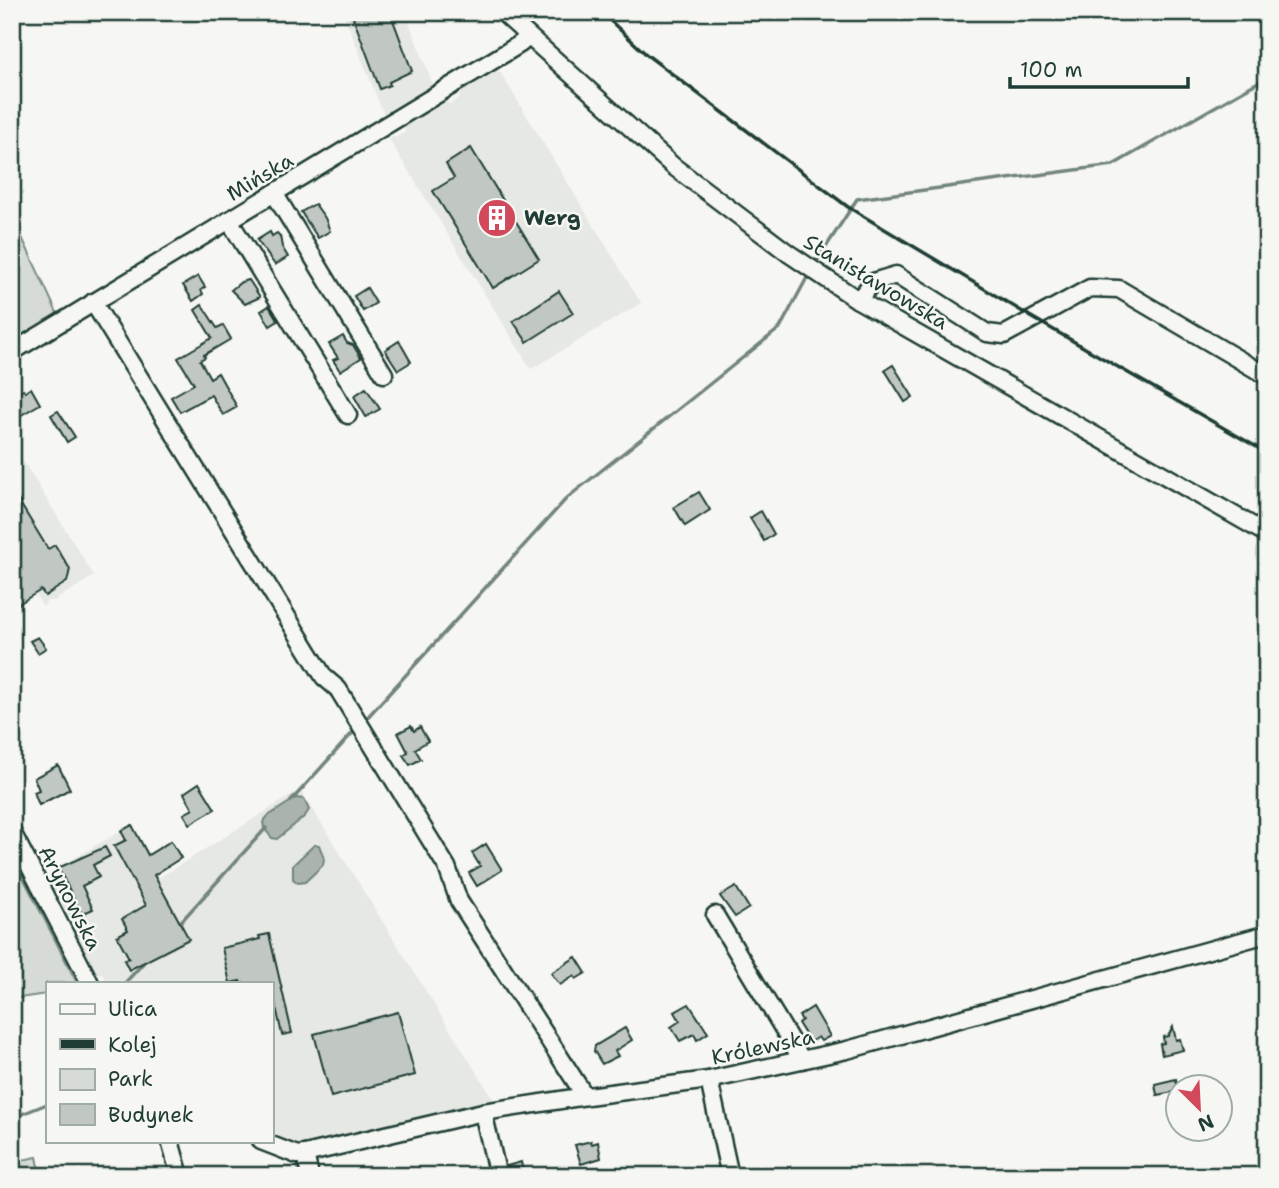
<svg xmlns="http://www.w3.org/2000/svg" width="1279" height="1188" font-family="'Shantell Sans',sans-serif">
<rect width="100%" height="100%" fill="#f6f6f2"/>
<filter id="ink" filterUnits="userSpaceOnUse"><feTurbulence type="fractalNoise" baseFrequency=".0143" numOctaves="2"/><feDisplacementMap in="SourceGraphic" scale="14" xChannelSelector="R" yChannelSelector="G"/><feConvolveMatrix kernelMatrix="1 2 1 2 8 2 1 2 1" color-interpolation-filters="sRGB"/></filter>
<g filter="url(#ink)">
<g fill="#e6e8e4">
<path d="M343,12H405L433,85L384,115Z"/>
<path d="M498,69L641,303L531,369L389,139L393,136L395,138L405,132V125L445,101L450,104L460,98V92Z"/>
<path d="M12,443L94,576L54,601H47L43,607L12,557Z"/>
<path d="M300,790L318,818L497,1105L301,1149L271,1137V983H107L102,973H96L47,878L50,872L121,831L143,854L157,879Z"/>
</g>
<g fill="#d6dbd6" stroke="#7a8c85" stroke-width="2">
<path d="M12,216L59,317L12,346Z"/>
<path d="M12,856L77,983H47V994L12,999Z"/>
<path d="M37,1157L41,1176H12V1162Z"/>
</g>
<g fill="#aab3ae" stroke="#72847d" stroke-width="2">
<path d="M296,798L304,799L309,810L305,816L277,839L272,838L264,828L263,822L268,816Z"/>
<path d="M314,845H319L324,858L323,865L305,882L298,883L293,879V865Z"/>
</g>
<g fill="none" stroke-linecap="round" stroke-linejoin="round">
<g stroke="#72847d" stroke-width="3.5">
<path d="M815,264L857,199L1113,165L1267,77"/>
<path d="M364,721L567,498L780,328L809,274"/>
<path d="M291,801L356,729"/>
<path d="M177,926L266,828"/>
<path d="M125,983L146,960"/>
<path d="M12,1118L47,1104"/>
</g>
</g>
<g fill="#c1c8c3" stroke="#1f3d34" stroke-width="2">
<path d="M351,12H390L412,71L389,82L390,85L380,89Z"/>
<path d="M471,148L539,259L493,288L433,191L454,178L446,164Z"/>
<path d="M315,204L325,218L330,231L318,238L301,212Z"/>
<path d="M270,232L272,236L277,233L280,236L282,247L288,257L275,265L257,240Z"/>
<path d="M198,276L205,287L201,290L203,294L193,301L183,285Z"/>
<path d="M249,280L260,297L245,304L231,290L241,282Z"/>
<path d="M367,288L376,303L363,311L354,296Z"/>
<path d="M559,291L573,313L527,342L513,321Z"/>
<path d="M202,305L217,328L223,325L231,339L204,355L205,357L200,360L210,378L218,373L237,407L223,415L211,395L180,412L171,397L194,384L178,358L212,338L195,310Z"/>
<path d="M269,306L278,321L270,326L261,311Z"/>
<path d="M343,336L347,343L353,345L361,358L340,371L333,360L338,358L329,344Z"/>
<path d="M399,341L411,362L398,370L385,350Z"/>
<path d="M893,365L913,397L905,402L885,370Z"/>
<path d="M31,388L40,404L18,417L12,407V396L23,389L25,392Z"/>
<path d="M366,388L380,409L366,417L354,396Z"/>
<path d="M58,411L75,437L67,442L51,415Z"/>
<path d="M12,490L48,549L55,545L70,569L67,582L45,596L41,590L12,608Z"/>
<path d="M699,492L710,510L685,526L674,507Z"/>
<path d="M761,511L774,534L764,541L750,518Z"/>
<path d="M38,637L46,648L38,653L30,641Z"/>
<path d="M411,726L414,731L420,727L428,741L415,749L421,759L410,765L403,755L408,752L398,733Z"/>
<path d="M58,765L70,789L39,805L34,792L39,790L34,778Z"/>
<path d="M199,783L215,809L190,824L184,814L193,809L184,793Z"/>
<path d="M132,825L148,855L171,841L181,858L154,875L189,939L129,970L124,960L129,958L117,936L128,930L122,919L146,905L114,846L126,840L121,831Z"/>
<path d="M486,844L502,870L477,886L469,873L480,866L472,853Z"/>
<path d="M105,847L110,856L93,865L99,877L82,886L93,909L82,914L58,868Z"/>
<path d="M736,887L749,908L735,917L720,896Z"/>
<path d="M269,934L292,1033L282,1035L271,983H240V981L230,983L222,948L260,939L259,936Z"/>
<path d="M576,957L586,973L576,979L574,976L560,985L551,973Z"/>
<path d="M689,1004L708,1033L697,1040L694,1034L680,1041L671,1027L680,1021L675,1012Z"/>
<path d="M813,1007L830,1036L821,1041L818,1037L810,1042L798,1023L802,1020L799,1016Z"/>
<path d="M398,1012L415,1075L331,1097L314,1034Z"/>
<path d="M1173,1027L1176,1040L1180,1039L1183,1050L1162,1055L1160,1044L1164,1043L1163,1037L1168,1036Z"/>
<path d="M625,1028L632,1040L615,1051L618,1056L602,1064L594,1051L595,1046Z"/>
<path d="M1176,1079L1178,1091L1157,1095L1155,1084Z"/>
<path d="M591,1141L592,1144L598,1142L601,1158L581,1164L575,1145Z"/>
<path d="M521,1162L524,1176H510L507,1166Z"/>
</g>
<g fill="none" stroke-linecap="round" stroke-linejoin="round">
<g stroke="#1f3d34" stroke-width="21">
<g id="minor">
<path d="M502,12L673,166L788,253L858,300L1267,534"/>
<path d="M274,193L384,374"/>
<path d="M229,220L348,415"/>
<path d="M858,300L873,282L896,275L987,333L1004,335L1090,288L1119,289L1267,376"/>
<path d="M93,302L324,677L338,689L447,867L459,901L585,1096"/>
<path d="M12,352L520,44L528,37"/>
<path d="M12,832L90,983"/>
<path d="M715,915L802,1060"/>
<path d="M709,1080L730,1176"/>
<path d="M483,1112L498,1176"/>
<path d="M170,1141L180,1176"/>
<path d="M261,1141L297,1155L305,1154L483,1112L580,1097L709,1080L847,1050L1267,934"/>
<path d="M305,1154L310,1176"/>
</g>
</g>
<use href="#minor" stroke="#f6f6f2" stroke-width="16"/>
<path stroke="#1f3d34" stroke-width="3.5" d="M601,12L647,55L848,207L1033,318L1267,453"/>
</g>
</g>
<defs>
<g id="building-disc" transform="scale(2.0125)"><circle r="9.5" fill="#d1495b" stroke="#f6f6f2"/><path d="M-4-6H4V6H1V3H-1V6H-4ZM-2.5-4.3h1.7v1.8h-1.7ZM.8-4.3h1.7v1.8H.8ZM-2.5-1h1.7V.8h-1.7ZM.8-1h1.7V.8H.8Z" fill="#fff"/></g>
</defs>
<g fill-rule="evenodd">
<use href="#building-disc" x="497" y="218"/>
</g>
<g text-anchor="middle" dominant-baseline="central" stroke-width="5" stroke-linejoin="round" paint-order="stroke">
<g font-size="21" fill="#1f3d34" stroke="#f6f6f2">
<text transform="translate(260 177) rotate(-31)">Mińska</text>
<text transform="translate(876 282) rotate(31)">Stanisławowska</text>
<text transform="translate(70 898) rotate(63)">Arynowska</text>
<text transform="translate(763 1047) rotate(-12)">Królewska</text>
</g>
<g font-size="21" font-weight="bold" fill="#1f3d34" stroke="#f6f6f2" text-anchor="start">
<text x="524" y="218">Werg</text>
</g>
</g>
<rect width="1279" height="1188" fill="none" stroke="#f6f6f2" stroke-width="42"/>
<rect x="21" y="21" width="1237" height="1146" fill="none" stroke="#1f3d34" stroke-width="2.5" filter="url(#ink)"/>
<rect x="46" y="982" width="228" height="161" fill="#f6f6f2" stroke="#a0aca6" stroke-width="2"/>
<rect x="60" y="1004" width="35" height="10" fill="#f6f6f2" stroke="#a0aca6" stroke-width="2"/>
<text x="108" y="1016" font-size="21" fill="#1f3d34">Ulica</text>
<rect x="60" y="1039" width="35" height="10" fill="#1f3d34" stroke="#a0aca6" stroke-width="2"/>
<text x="108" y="1052" font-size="21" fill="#1f3d34">Kolej</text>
<rect x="60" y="1069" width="35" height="21" fill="#d6dbd6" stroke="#a0aca6" stroke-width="2"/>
<text x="108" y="1086" font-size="21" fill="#1f3d34">Park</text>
<rect x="60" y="1104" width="35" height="21" fill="#c1c8c3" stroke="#a0aca6" stroke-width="2"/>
<text x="108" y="1122" font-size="21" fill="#1f3d34">Budynek</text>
<g transform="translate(1199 1108) rotate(156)"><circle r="33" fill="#f6f6f2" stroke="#a0aca6" stroke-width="2"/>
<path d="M0-5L12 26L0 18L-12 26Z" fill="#d1495b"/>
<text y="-10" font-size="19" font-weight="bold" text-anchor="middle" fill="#1f3d34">N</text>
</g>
<path d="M1010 77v10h178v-10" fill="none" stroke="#1f3d34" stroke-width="3.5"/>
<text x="1020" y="77" font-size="21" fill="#1f3d34" stroke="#f6f6f2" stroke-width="5" paint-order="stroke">100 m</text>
</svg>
